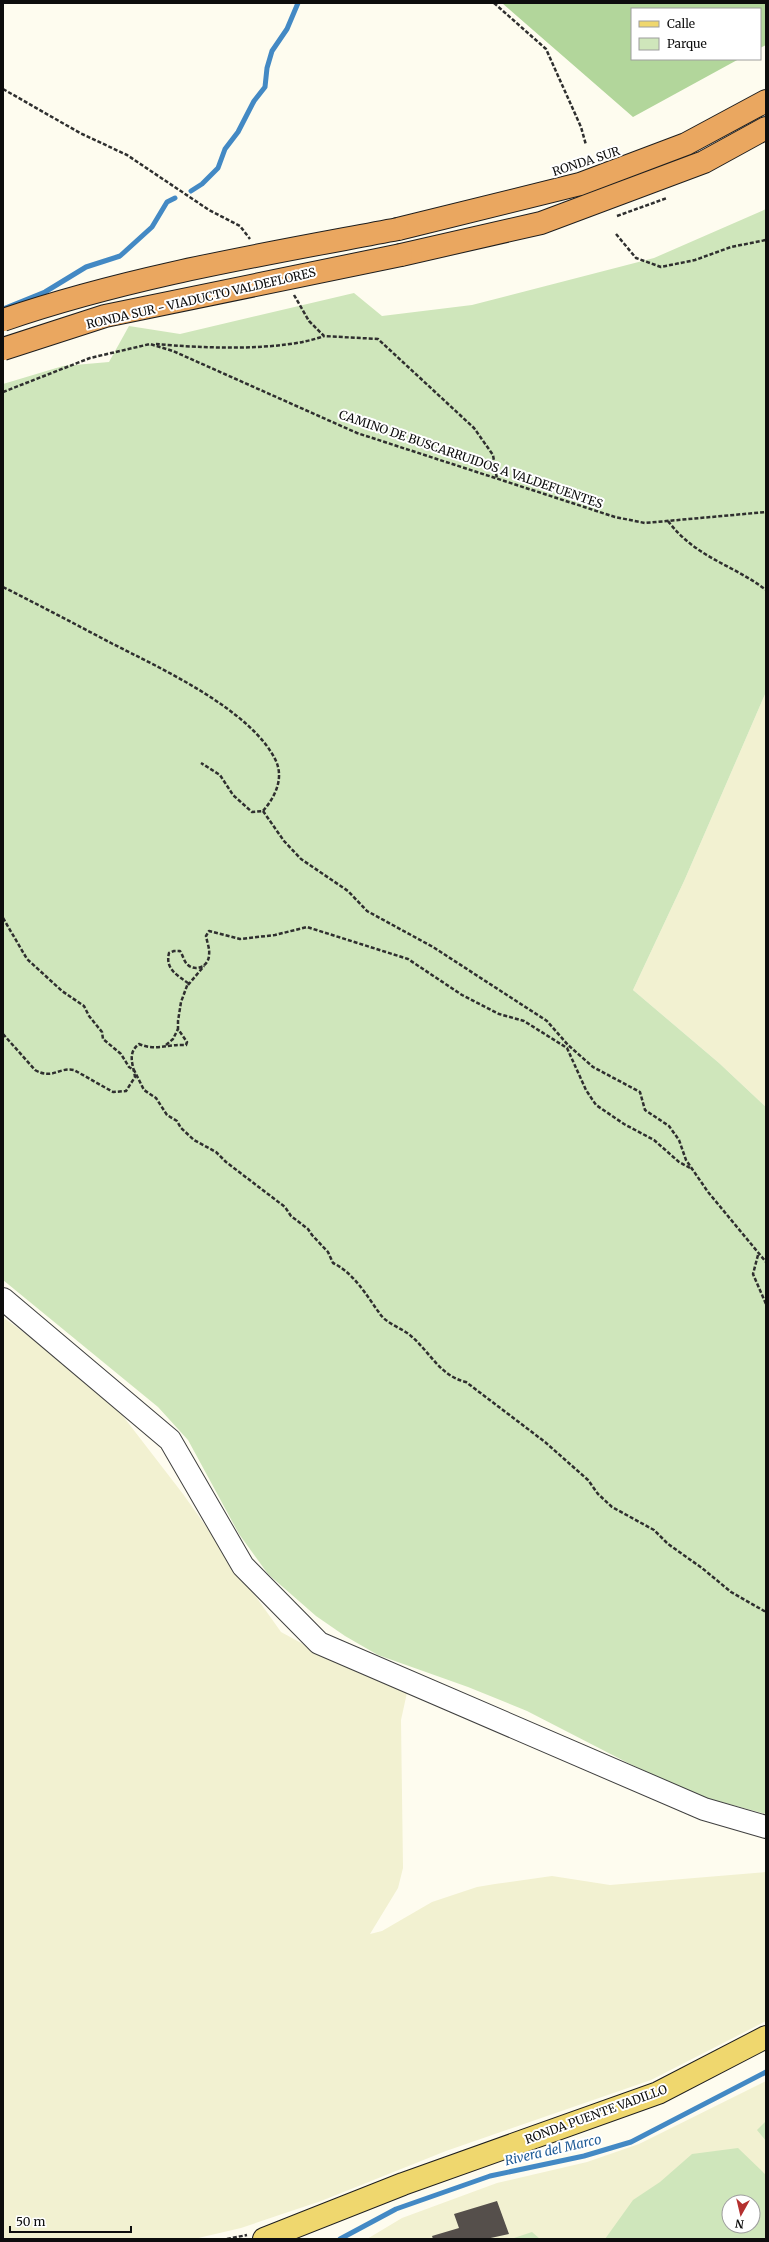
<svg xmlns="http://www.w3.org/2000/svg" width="769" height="2242" font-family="Merriweather,serif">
<rect width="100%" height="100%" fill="#fefcef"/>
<g fill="#f2f1d1" fill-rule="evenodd">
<path d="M766,692V1107L719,1063L633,990L685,879Z"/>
<path d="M3,1317L87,1380L119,1411L183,1494L281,1632L303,1644L408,1688L401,1720L403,1868L398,1888L370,1934L382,1931L432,1902L477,1887L495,1884L552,1876L610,1885L766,1872V2021L651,2080L446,2151L321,2201L241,2228L194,2239H3Z"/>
<path d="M766,2081V2239H367L402,2218L497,2183L587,2162L639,2144ZM729,2202H753V2226H729Z"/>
</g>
<g fill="#cfe6bb" fill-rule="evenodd">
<path d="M766,209V692L685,879L633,990L719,1063L766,1107V1814L699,1796L628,1763L527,1711L468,1687L378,1655L345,1636L316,1616L268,1574L239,1534L188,1440L158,1407L3,1280V384L63,366L109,362L129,326L180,334L354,293L382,316L472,305L654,258Z"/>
<path d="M766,2121V2141L757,2130Z"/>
<path d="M738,2148L766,2175V2239H605L633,2200L660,2182L692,2154ZM729,2202H753V2226H729Z"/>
<path d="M532,2232L540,2239H511Z"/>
</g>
<path fill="#b2d69b" d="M502,3H766V45L760,48V9H632V59H739L633,117Z"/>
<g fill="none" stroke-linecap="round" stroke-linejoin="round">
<g stroke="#4389c4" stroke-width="5">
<path d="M191,191L202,184L218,168L225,149L238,132L254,101L265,87L267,68L272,51L287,29L298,3"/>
<path d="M3,309L45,292L86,267L120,256L152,227L167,202L175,198"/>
<path d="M340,2239L396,2209L490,2176L584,2156L631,2142L766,2072"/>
</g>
</g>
<path fill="#554f4b" d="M497,2201L509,2234L486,2239H433L432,2236L459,2228L454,2214Z"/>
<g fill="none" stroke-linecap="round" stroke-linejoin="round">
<g stroke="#404040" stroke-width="24">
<path id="minor" d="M3,1299L170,1440L243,1566L319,1643L704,1809L766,1827"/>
</g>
<g stroke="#1e1e1e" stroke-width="24">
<path id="major" d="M264,2239L403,2184L658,2093L766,2037"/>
</g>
<g stroke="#1e1e1e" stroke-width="24">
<g id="highway">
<path d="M398,229L580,184L686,144L766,101"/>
<path d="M401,255L541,223L704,162L766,128"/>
</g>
</g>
<g stroke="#2f2f2f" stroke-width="2.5" stroke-dasharray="4 2" stroke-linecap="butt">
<path d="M494,3L546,49L581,127L586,145"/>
<path d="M3,89L80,133L127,155L209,210L240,226L250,239"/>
<path d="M617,216L667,198"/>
<path d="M616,234L636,258L661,267L695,260L731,247L766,240"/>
<path d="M294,295L309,321L324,336L378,339L474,428L493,455L497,479"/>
<path d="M156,344C201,348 281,352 324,336"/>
<path d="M3,392L90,358L150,344L173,351L357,433L615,517L645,523L766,512"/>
<path d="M668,521C696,558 732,564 766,590"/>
<path d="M3,587C39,605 75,624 111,643C160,668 252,710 276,761C284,779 275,797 263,811L252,812L233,795L220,775L201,763"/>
<path d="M263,811L284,841L301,859L348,891L367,911L433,947L547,1021L568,1045L593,1067L640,1092L645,1110L669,1126L679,1140L686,1160L708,1192L766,1262"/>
<path d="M3,918L27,959L62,991L84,1006L89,1016L102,1032L103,1039L121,1054L129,1067L134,1070L144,1090L156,1098L167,1115L177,1121L181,1128L194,1140L216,1152L226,1162L285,1207L291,1216L308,1229L312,1235L328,1252L333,1263C354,1273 367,1296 380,1314C387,1324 402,1328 411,1336C430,1352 440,1376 466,1382L545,1442L588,1480L598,1494L612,1507L654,1530L668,1544L702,1568L731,1592L766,1612"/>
<path d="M188,985L204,966"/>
<path d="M3,1034L35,1070C53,1080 58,1067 74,1070L113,1092L126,1091L135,1077C133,1064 127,1053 139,1044C155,1051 168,1044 186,1045L187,1042L178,1029V1021L181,1002L188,983C177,975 165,969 169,953L174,951H180C183,955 184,962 188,965C196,972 209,966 209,955C210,949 207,942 206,936L209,931L240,939L275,935L307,927L408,959L462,995L499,1014L524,1021L567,1048L586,1090L596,1105L624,1124L654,1140L679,1162L692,1169"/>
<path d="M166,1045L173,1039L178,1029"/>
<path d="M758,1255L753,1274L766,1304"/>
<path d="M227,2239L247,2235"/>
</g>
<use href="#minor" stroke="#fff" stroke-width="22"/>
<use href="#major" stroke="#efd76e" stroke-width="22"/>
<use href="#highway" stroke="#eaa760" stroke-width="22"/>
<g stroke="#1e1e1e" stroke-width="24" stroke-linecap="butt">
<g id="highway-bridge">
<path d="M3,320C131,276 266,254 398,229"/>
<path d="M3,349L105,316L401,255"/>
</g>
</g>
<use href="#highway-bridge" stroke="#eaa760" stroke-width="22"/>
</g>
<g text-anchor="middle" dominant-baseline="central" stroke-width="4" stroke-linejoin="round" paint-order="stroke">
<g font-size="12" fill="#0d0d0d" stroke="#fff">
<text transform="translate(586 161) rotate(-18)">RONDA SUR</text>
<text transform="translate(201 298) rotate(-13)">RONDA SUR - VIADUCTO VALDEFLORES</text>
<text transform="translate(471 459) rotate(19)">CAMINO DE BUSCARRUIDOS A VALDEFUENTES</text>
<text transform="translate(596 2114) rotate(-20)">RONDA PUENTE VADILLO</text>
</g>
<g font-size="13" font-style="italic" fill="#1f5c97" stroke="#fff">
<text transform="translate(553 2150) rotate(-13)">Rivera del Marco</text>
</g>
</g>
<rect width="769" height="2242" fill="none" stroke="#0d0d0d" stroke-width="8"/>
<rect x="631" y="8" width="130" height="52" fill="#ffffff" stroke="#9e9e9e"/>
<rect x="639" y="21" width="20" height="6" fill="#efd76e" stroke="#9e9e9e"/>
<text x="667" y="28" font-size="12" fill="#0d0d0d">Calle</text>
<rect x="639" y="38" width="20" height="12" fill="#cfe6bb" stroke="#9e9e9e"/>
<text x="667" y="48" font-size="12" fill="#0d0d0d">Parque</text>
<g transform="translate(741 2214) rotate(188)"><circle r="19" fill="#ffffff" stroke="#9e9e9e"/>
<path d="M0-3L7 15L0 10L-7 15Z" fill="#b4302f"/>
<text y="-6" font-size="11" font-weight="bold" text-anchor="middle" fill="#0d0d0d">N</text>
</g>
<path d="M10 2226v6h121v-6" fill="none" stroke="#0d0d0d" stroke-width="2"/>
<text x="16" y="2226" font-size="12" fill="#0d0d0d" stroke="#ffffff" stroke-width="3" paint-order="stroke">50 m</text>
</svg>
